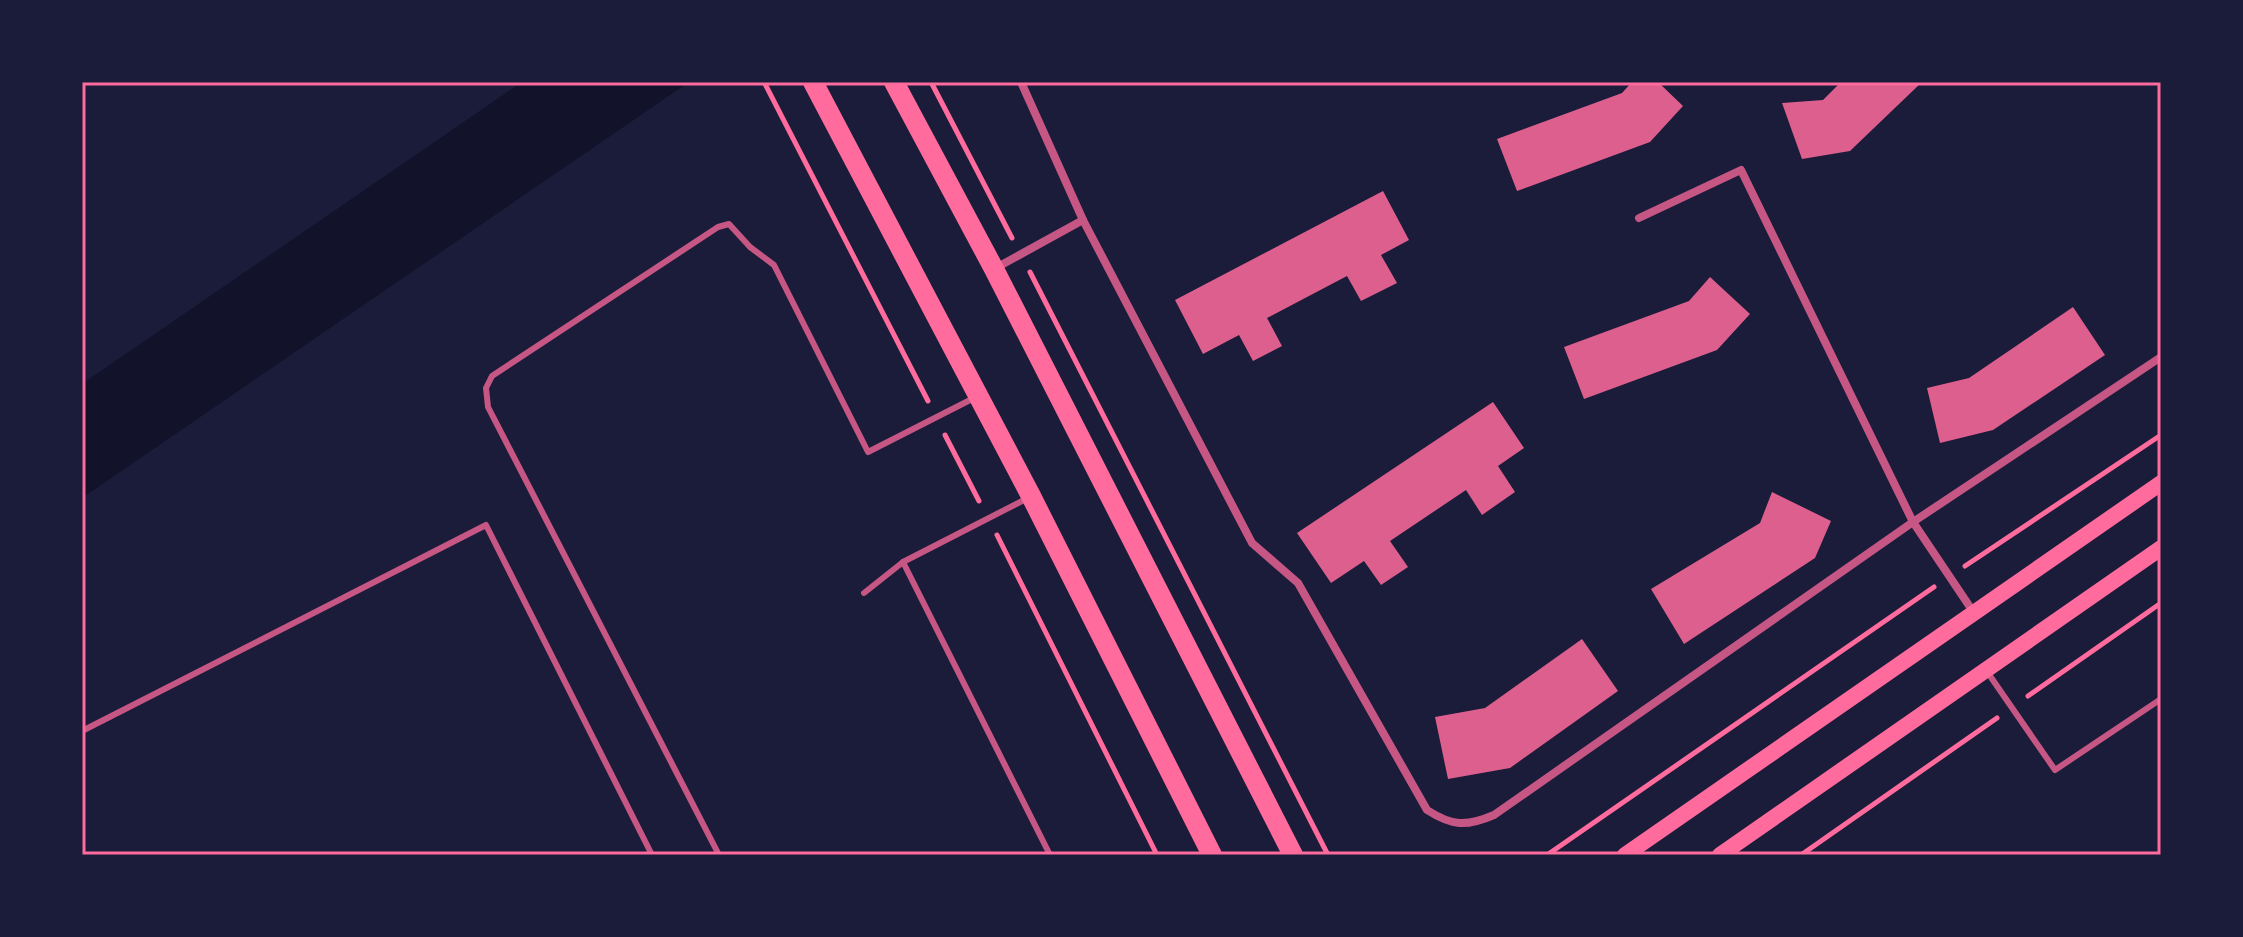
<svg xmlns="http://www.w3.org/2000/svg" width="2243" height="937" font-family="'Titillium Web',sans-serif">
<rect width="100%" height="100%" fill="#1b1b3a"/>
<path fill="#12122b" d="M522,82H689L82,498V384Z"/>
<g fill="#dd5f8e">
<path d="M1632,82H1658L1683,106L1650,142L1517,191L1497,139L1622,93Z"/>
<path d="M1841,82H1922L1850,151L1802,159L1782,103L1823,100Z"/>
<path d="M1383,191L1409,240L1381,255L1397,283L1361,301L1347,276L1267,318L1282,346L1253,361L1239,335L1203,354L1175,300Z"/>
<path d="M1710,277L1750,314L1717,350L1584,399L1564,347L1689,301Z"/>
<path d="M2073,307L2105,355L1993,430L1940,443L1927,388L1969,378Z"/>
<path d="M1493,402L1524,448L1498,466L1515,492L1482,515L1466,490L1390,541L1408,567L1381,585L1364,561L1331,583L1297,533Z"/>
<path d="M1772,492L1831,521L1815,558L1684,644L1651,589L1760,523Z"/>
<path d="M1582,639L1618,691L1510,768L1448,779L1435,717L1485,708Z"/>
</g>
<g fill="none" stroke-linecap="round" stroke-linejoin="round">
<g stroke="#ff6b9d" stroke-width="5">
<path d="M764,82L928,401"/>
<path d="M931,82L1012,238"/>
<path d="M1030,272L1328,855"/>
<path d="M945,435L979,501"/>
<path d="M997,535L1157,855"/>
<path d="M1965,566L2161,435"/>
<path d="M2028,696L2161,603"/>
<path d="M1547,855L1934,587"/>
<path d="M1801,855L1997,718"/>
</g>
<g stroke="#c65784" stroke-width="6">
<path d="M903,562L1050,855"/>
<path d="M864,593L903,562L1026,499"/>
<path d="M1988,673L2055,770L2161,699"/>
<path d="M82,731L486,525L652,855"/>
<path d="M719,855L488,407L486,388L492,376L718,227L729,224L750,247L774,265L868,452L976,397"/>
</g>
<g stroke="#c65784" stroke-width="8">
<path d="M1021,82L1083,220L1252,543L1298,583L1427,810C1452,826 1466,827 1494,815L1913,522L2161,357"/>
<path d="M1639,218L1741,170L1913,522L1974,613"/>
<path d="M994,269L1083,220"/>
</g>
<g stroke="#ff6b9d" stroke-width="16">
<path d="M1625,855L2161,483"/>
<path d="M1720,855L2161,548"/>
</g>
<g stroke="#ff6b9d" stroke-width="20">
<path d="M813,82L1031,496L1212,855"/>
<path d="M894,82L994,269L1293,855"/>
</g>
</g>
<rect width="2243" height="937" fill="none" stroke="#1b1b3a" stroke-width="168"/>
<rect x="84" y="84" width="2075" height="769" fill="none" stroke="#ff6b9d" stroke-width="3"/>
</svg>
